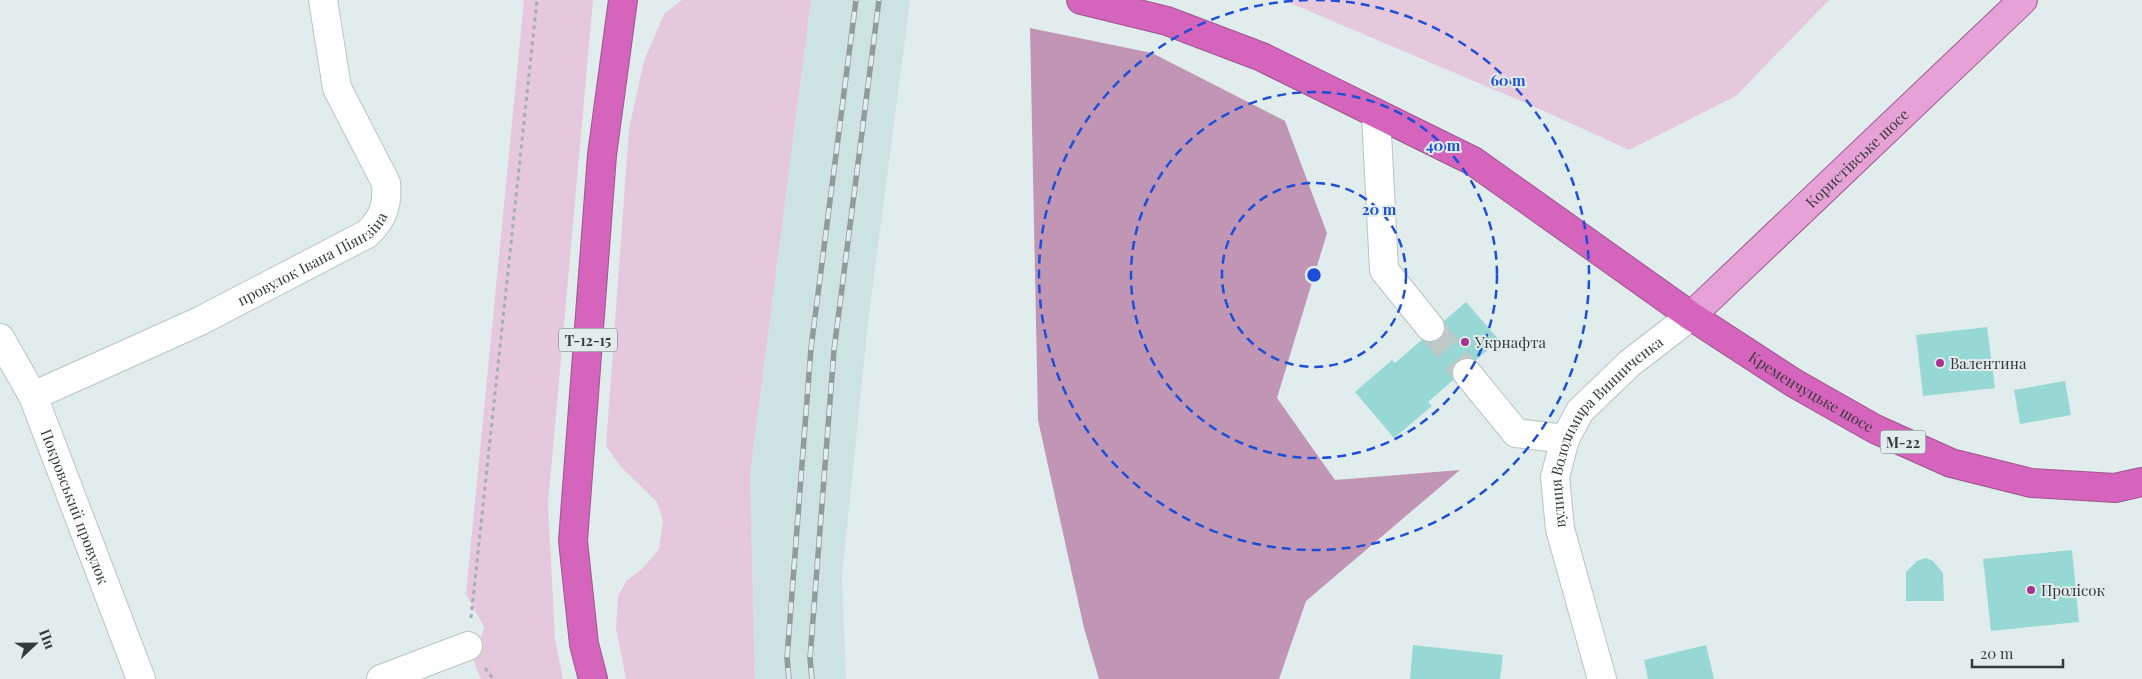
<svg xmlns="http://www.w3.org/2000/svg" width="2142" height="679" font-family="'Playfair Display',serif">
<rect width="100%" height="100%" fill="#e0edec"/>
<path fill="#cce3e1" d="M811,0H910L868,322L842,576L846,679H755L750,475Z"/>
<g fill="#e6c8dd">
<path d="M524,0H593L548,504L555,639L563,679H481L474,662L484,627L466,594Z"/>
<path d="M682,0H811L750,475L755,679H626L616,628L618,596L627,580L642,569L659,549L663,521L657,502L621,467L606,446L629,129L644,61L664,14Z"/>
<path d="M1283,0H1829L1736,96L1629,150L1544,111Z"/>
</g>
<path fill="#c096b4" d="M1030,28L1152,53L1285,121L1327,233L1277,398L1335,480L1460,470L1306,601L1279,679H1099L1084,628L1038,420Z"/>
<g fill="#98d8d4">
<path d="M1466,302L1499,340L1428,402L1432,406L1394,438L1355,392L1392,360L1395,363Z"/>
<path d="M1987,327L1995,388L1923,396L1916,335Z"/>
<path d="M2065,381L2071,415L2020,424L2014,390Z"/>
<path d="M2072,550L2079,622L1991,631L1983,559Z"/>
<path d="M1926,558L1933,561L1943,573L1944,601H1906V572L1917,561Z"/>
<path d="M1413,645L1503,655L1500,679H1410Z"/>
<path d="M1706,645L1714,679H1648L1644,660Z"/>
</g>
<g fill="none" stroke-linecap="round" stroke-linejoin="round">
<path stroke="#bec9c8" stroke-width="28" stroke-dasharray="28 14" stroke-linecap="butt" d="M1430,327L1467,373"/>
<g stroke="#b8c5c4" stroke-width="30">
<g id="minor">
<path d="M1376,114L1384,270L1430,327"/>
<path id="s1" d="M0,338L33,396L141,679"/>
<path d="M1467,373L1516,433L1565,439"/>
<path id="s2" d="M33,396L200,321L367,234C383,219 388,205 386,183L337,88L323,0"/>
<path d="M381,679L468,646"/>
<path id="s3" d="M1602,679L1560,529L1555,477L1565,439L1580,411L1630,363L1691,316"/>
</g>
</g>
<g stroke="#9d568e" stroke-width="30">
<g id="major">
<path id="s4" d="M1691,316L2023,0"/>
</g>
</g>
<g stroke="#9d568e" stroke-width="30">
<g id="highway">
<path id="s5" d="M1081,0L1167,21L1262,57L1473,161L1691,316L1794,383L1875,429L1951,463L2031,483L2115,488L2142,482"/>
<path d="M593,679L584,644L573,541L602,155L623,0"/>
</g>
</g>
<g stroke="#a5afae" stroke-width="3" stroke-dasharray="4 4" stroke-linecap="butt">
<path d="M471,618L537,0"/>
<path d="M485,668L493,679"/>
</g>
<use href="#minor" stroke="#fff" stroke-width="28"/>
<use href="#major" stroke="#e6a2d7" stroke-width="28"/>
<use href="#highway" stroke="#d564bc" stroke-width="28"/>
<g stroke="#919b9a" stroke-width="5.5">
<g id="rail">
<path d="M789,679L787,658L811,348L856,0"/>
<path d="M812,679L810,658L834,350L879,0"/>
</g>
</g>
<use href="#rail" stroke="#e0edec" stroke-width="4" stroke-dasharray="11" stroke-linecap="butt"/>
</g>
<g fill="none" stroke="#1d4ed8" stroke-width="2.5" stroke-dasharray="9 6">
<circle cx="1314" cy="275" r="92"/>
<circle cx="1314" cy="275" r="183"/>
<path d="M1316 0A275 275 0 1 1 1312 0"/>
</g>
<g fill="#a63490" stroke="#e0edec" stroke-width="2">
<circle cx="1465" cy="342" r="5"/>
<circle cx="1940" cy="363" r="5"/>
<circle cx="2031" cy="590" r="5"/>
</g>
<g text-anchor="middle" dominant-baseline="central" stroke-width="4" stroke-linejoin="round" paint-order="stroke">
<g fill="#e0edec" stroke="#68706f" stroke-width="1">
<rect x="559" y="328.5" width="58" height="23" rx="4"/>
<rect x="1880.5" y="430.5" width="45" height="23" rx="4"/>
</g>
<g font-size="14" font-weight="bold" fill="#353b3a">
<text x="588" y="340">Т-12-15</text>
<text x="1903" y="442">М-22</text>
</g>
<g font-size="15" fill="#353b3a" stroke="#e0edec">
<text stroke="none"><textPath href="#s4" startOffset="229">Користівське шосе</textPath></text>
<text stroke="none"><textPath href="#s2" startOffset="312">провулок Івана Піянзіна</textPath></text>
<text stroke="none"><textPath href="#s5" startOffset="835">Кременчуцьке шосе</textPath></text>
<text stroke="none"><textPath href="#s3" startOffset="272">вулиця Володимира Винниченка</textPath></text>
<text stroke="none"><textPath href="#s1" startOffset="185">Покровський провулок</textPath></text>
</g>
<g font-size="15" fill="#353b3a" stroke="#e0edec" text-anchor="start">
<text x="1475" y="342">Укрнафта</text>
<text x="1950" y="363">Валентина</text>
<text x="2041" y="590">Пролісок</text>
</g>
</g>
<circle cx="1314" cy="275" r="8" fill="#1d4ed8" stroke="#e0edec" stroke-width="2.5"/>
<g font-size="15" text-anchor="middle" font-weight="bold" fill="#1d4ed8" stroke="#e0edec" stroke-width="4" stroke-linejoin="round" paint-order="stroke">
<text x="1508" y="86">60 m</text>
<text x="1443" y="151">40 m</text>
<text x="1379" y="215">20 m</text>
</g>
<g transform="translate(35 644) rotate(68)" stroke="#e0edec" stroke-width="4" paint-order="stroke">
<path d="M0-4L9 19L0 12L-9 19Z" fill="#353b3a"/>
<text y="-8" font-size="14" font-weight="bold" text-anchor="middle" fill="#353b3a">Пн</text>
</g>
<path d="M1972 659v8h91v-8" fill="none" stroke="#353b3a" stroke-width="2.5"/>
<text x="1980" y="659" font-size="15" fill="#353b3a" stroke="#e0edec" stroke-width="4" paint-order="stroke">20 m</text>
</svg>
